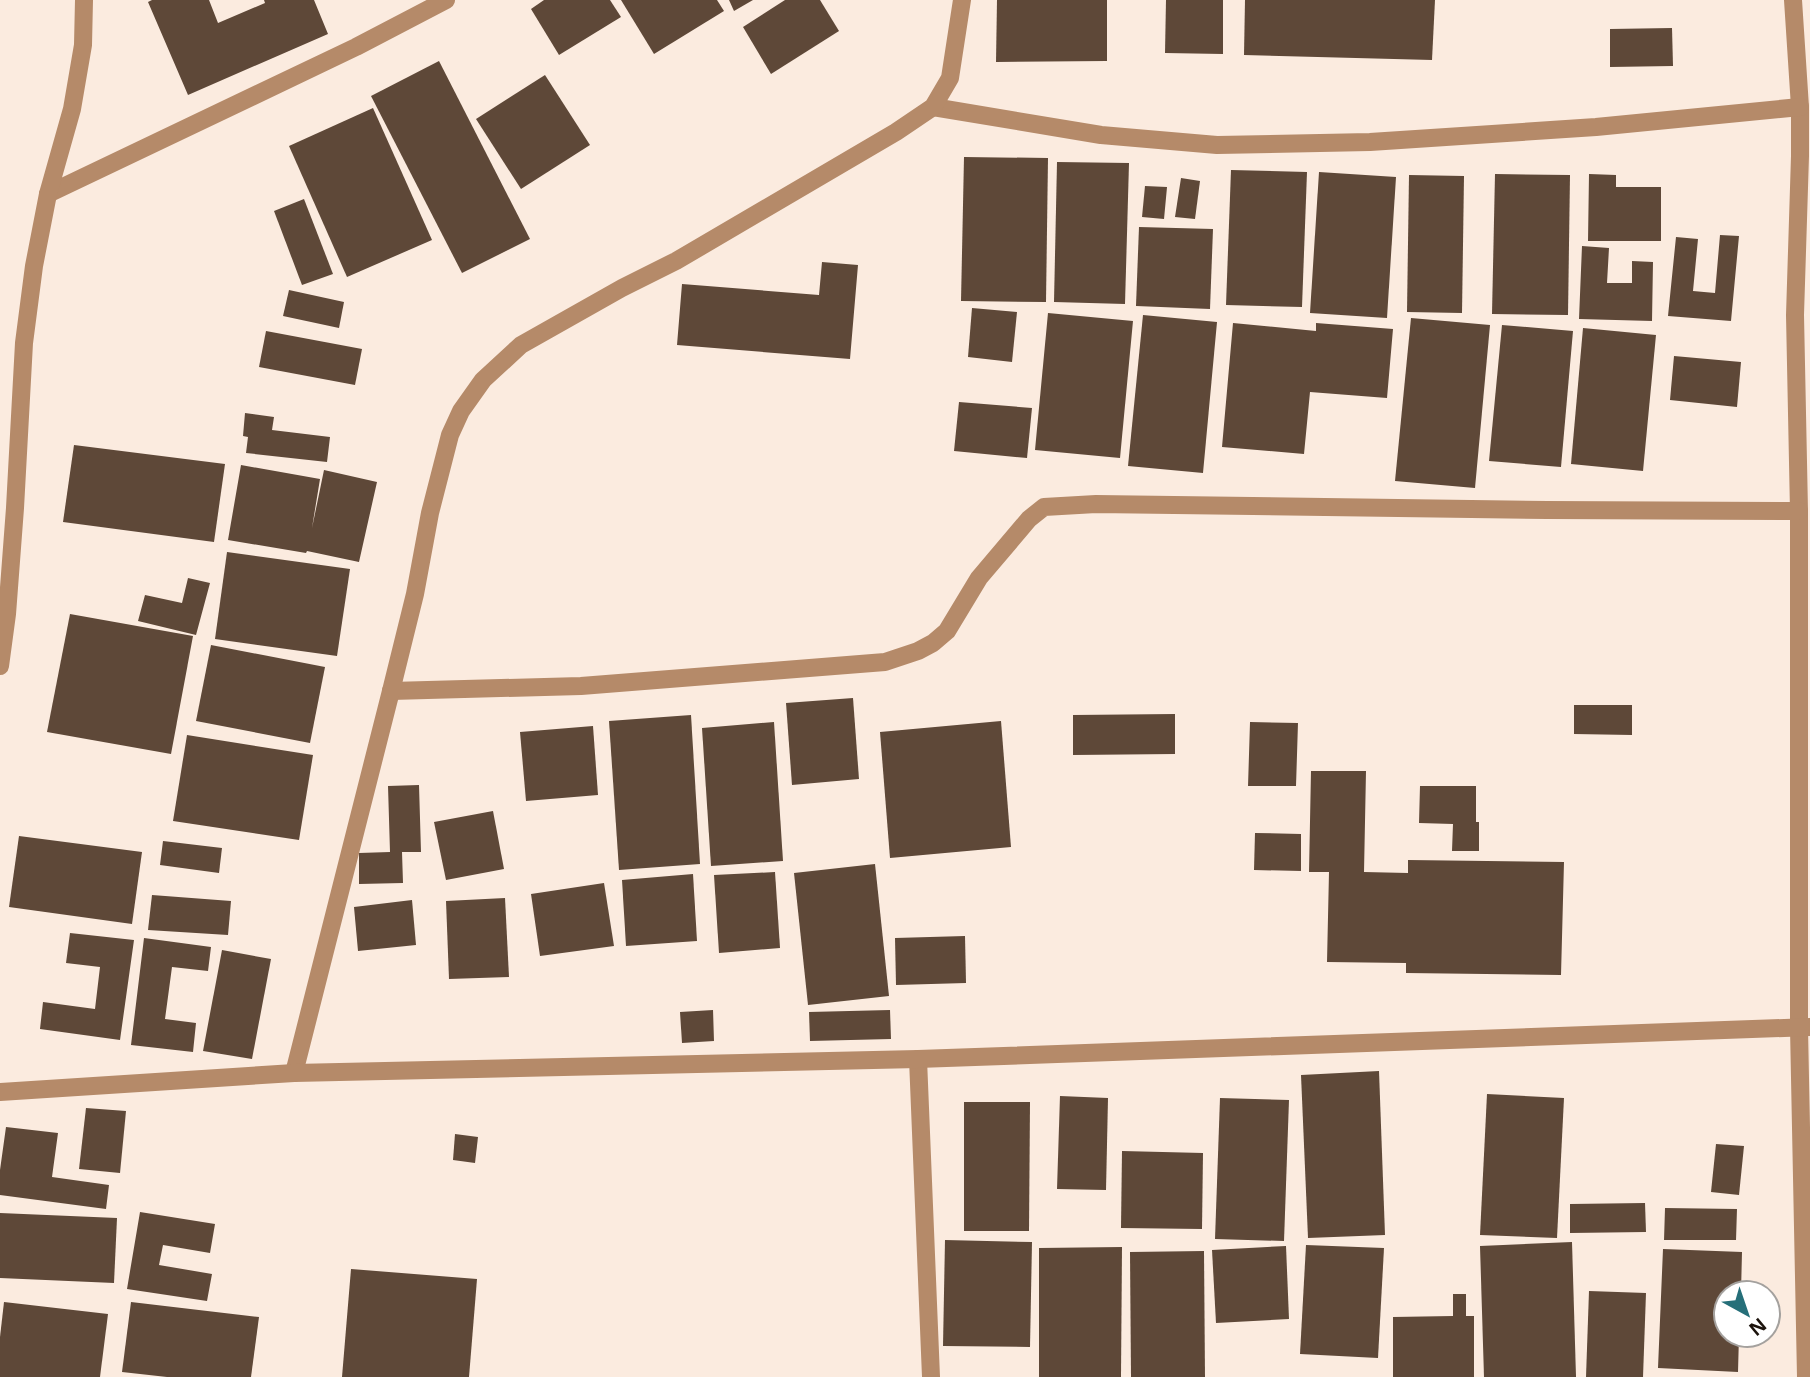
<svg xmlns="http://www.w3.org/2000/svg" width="1810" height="1377" font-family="'Noto Sans',sans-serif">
<rect width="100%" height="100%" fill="#fbebdf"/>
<g fill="#5e4838">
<path d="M152,0H209L218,23L265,3L264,0H314L328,34L188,95L148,2Z"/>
<path d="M544,0H610L621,17L559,55L531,9Z"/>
<path d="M621,0H717L724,11L654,54Z"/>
<path d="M729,0H753L734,11Z"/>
<path d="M785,0H820L839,31L771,74L743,27Z"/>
<path d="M997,0H1107V61L996,62Z"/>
<path d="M1166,0H1223V54L1165,53Z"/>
<path d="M1245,0H1435L1432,60L1244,55Z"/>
<path d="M1672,28L1673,66L1610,67V29Z"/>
<path d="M439,61L530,239L462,273L371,96Z"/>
<path d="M545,75L590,145L521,189L476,119Z"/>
<path d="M373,108L432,240L347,277L289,146Z"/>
<path d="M964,157L1048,158L1046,302L961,301Z"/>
<path d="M1057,162L1129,163L1125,304L1054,302Z"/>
<path d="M1231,170L1307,172L1302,307L1226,305Z"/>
<path d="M1319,172L1396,177L1387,318L1310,313Z"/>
<path d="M1495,174L1570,175L1568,315L1492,314Z"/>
<path d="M1589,174L1616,175V187H1661V241H1588Z"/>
<path d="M1409,175L1464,176L1462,313L1407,312Z"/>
<path d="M1181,178L1200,181L1195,219L1175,217Z"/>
<path d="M1145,186L1167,187L1164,219L1142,217Z"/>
<path d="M304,199L333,274L302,285L274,211Z"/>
<path d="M1139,227L1213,229L1210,309L1136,306Z"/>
<path d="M1720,235L1739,236L1731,321L1668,316L1676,237L1698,239L1693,291L1715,293Z"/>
<path d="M1582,246L1609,248L1607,283H1632V261L1653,262L1652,321L1579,319Z"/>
<path d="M822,262L858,265L850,359L677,345L682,284L819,295Z"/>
<path d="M289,290L344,302L339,328L283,316Z"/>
<path d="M972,308L1017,312L1012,362L968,357Z"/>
<path d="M1048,313L1133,321L1120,458L1035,450Z"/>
<path d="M1143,315L1217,322L1203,473L1128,466Z"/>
<path d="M1411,318L1490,325L1475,488L1395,481Z"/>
<path d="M1233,323L1316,331V323L1393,329L1387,398L1310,392L1304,454L1222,447Z"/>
<path d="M1502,325L1573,331L1561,467L1489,461Z"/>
<path d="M1583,328L1656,335L1643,471L1571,464Z"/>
<path d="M266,331L362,349L355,385L259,367Z"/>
<path d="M1674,356L1741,362L1737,407L1670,400Z"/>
<path d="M959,402L1032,408L1027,458L954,451Z"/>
<path d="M245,413L274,417L272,430L330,437L327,462L246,453L248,437L243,436Z"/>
<path d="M74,445L225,464L214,542L63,522Z"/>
<path d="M241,465L320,479L312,528L324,470L377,482L359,562L307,551L306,553L228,540Z"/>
<path d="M227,552L350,569L337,656L215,639Z"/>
<path d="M188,578L210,583L196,635L138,621L145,595L182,603Z"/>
<path d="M70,614L193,636L171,754L47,732Z"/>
<path d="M211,645L325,667L310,743L196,721Z"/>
<path d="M853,698L859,779L792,785L786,703Z"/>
<path d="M1574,705H1632V735L1574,734Z"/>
<path d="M1175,714V754L1073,755V715Z"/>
<path d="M691,715L700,864L619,870L609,721Z"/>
<path d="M1001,721L1011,847L890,858L880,732Z"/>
<path d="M774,722L783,861L711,866L702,728Z"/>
<path d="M1250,722L1298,723L1296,786H1248Z"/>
<path d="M593,726L598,795L526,801L520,732Z"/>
<path d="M187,735L313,755L299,840L173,821Z"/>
<path d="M1311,771H1366L1364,872L1408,873V860L1564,862L1561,975L1406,973V963L1327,962L1329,872H1309Z"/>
<path d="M419,785L421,852H402L403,883L359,884V853L390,852L388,786Z"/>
<path d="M1420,786H1476V822H1479V851H1452L1453,824L1419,823Z"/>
<path d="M493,811L504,869L446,880L434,822Z"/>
<path d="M1255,833L1301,834V871L1254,870Z"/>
<path d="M19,836L142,852L132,924L9,907Z"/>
<path d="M163,841L222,848L219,873L160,865Z"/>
<path d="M875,864L889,996L808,1005L794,873Z"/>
<path d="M775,872L780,948L719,953L714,875Z"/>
<path d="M693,874L697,941L626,946L622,880Z"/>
<path d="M604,883L614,946L540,956L531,894Z"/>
<path d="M152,895L231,901L228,935L148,930Z"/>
<path d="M505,898L509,977L449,979L446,901Z"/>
<path d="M412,900L416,945L358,951L354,907Z"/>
<path d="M70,933L134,940L120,1040L40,1029L43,1002L95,1009L100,967L66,963Z"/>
<path d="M965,936L966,983L896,985L895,938Z"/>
<path d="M144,938L211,947L208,971L172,967L165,1019L196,1023L193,1052L131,1045Z"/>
<path d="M222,950L271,959L252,1059L203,1051Z"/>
<path d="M713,1010L714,1041L682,1043L680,1012Z"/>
<path d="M890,1010L891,1039L810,1041L809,1012Z"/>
<path d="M1379,1071L1385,1235L1308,1238L1301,1075Z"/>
<path d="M1487,1094L1564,1098L1557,1238L1480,1235Z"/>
<path d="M1060,1096L1108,1098L1106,1190L1057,1189Z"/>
<path d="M1220,1098L1289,1100L1284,1241L1215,1239Z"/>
<path d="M964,1102H1030L1029,1231H964Z"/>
<path d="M86,1108L126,1111L120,1173L79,1169Z"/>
<path d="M6,1127L58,1133L52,1177L109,1185L106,1209L0,1195V1170Z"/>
<path d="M455,1134L478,1137L475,1163L453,1160Z"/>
<path d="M1716,1144L1744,1146L1739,1195L1711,1192Z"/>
<path d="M1122,1151L1203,1153L1202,1229L1121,1228Z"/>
<path d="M1645,1203L1646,1232L1570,1233V1204Z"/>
<path d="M1665,1208L1737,1209L1736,1240H1664Z"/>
<path d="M140,1212L215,1224L210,1253L163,1245L159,1265L212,1274L207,1301L127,1289Z"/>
<path d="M0,1213L117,1218L114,1283L0,1278Z"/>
<path d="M945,1240L1032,1242L1030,1347L943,1346Z"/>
<path d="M1572,1242L1576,1377H1484L1480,1246Z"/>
<path d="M1306,1245L1384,1248L1378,1358L1300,1354Z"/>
<path d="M1286,1246L1289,1319L1216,1323L1212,1250Z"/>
<path d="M1122,1247L1121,1377H1039V1248Z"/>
<path d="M1663,1249L1742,1252L1741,1293H1726V1335H1739L1738,1372L1658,1368Z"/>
<path d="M1204,1251L1205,1377H1131L1130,1252Z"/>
<path d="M351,1269L477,1279L469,1377H342Z"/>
<path d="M1589,1291L1646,1293L1643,1377H1586Z"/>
<path d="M1453,1294H1466V1316H1474V1377H1393V1317L1453,1316Z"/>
<path d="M4,1302L108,1314L100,1377H0V1337Z"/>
<path d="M131,1302L259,1317L251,1377H167L122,1372Z"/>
</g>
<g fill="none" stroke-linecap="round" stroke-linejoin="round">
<g stroke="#b58a69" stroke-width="18">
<path d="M1793,0L1800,107V156L1795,315L1799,511V1028L1806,1377"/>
<path d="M933,107L1101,135L1217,145L1370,142L1596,127L1800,107"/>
<path d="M48,194L356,47L446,0"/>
<path d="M391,691L581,686L885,662L918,651L933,643L947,631L979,578L1029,519L1044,507L1096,504L1547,510L1799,511"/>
<path d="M918,1059L931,1377"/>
<path d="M294,1073L391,691L415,594L430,513L450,435L461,411L483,380L521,345L622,288L676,261L896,132L933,107L950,78L962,0"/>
<path d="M0,1092L294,1073L918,1059L1810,1027"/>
</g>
<path stroke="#b58a69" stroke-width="18" d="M0,666L7,614L15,508L24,343L34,266L48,194L72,109L83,45L84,0"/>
</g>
<g transform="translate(1747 1314) rotate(140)"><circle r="33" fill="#ffffff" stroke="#a4a19e" stroke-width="2"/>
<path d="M0-5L12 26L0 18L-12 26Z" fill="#266f79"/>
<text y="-10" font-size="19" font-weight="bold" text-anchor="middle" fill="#1c130c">N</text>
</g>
</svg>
